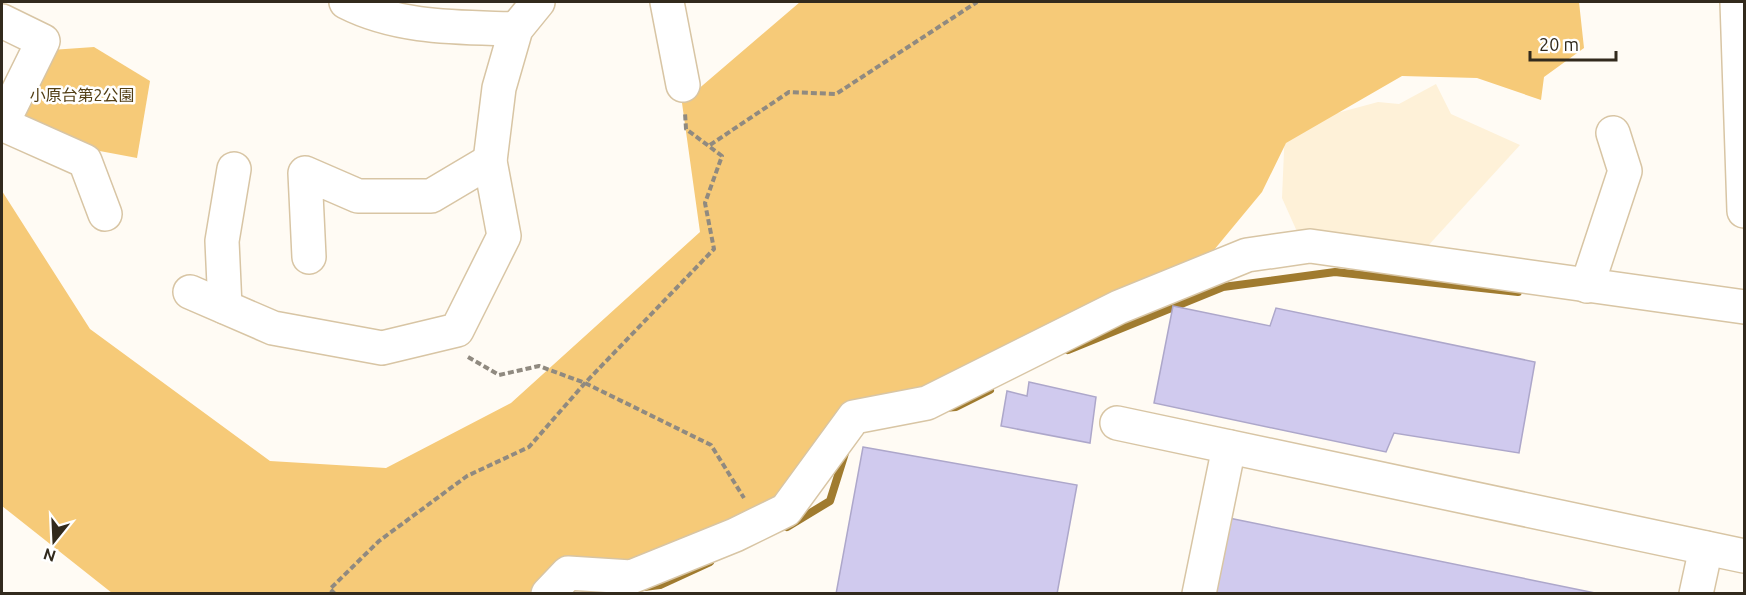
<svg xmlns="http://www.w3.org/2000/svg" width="1746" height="595" font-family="Ubuntu,'Noto Sans JP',sans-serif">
<rect width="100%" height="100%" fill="#fffbf4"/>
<path fill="#fef1d8" d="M1436,84L1451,114L1520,145L1425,249L1299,236L1282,198L1285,127L1378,102L1399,104Z"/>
<g fill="#f6ca78">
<path d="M800,2H1579L1584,48L1544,77L1541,100L1477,78L1402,76L1286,143L1262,192L1209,256L938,404L853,437L781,524L540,593H112L2,506V191L90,329L270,461L386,468L511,403L700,232L682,103Z"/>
<path d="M94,47L150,81L137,158L89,149L17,123L51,50Z"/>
</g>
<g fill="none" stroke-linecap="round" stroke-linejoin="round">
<g stroke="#a07b2f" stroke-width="8">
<path d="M1068,350L1223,287L1335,272L1518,292"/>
<path d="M944,408L956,407L990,390"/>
<path d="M787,527L830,501L845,453"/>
<path d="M644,587L660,585L710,562"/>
</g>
</g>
<g fill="#d0caee" stroke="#ada7ca" stroke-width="1.5">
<path d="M1173,306L1270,326L1276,308L1535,362L1519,453L1394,433L1386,452L1154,403Z"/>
<path d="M1029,382L1096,397L1090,443L1001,426L1007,391L1027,396Z"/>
<path d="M863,447L1077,485L1057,594H836Z"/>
<path d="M1224,517L1600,594H1209Z"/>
</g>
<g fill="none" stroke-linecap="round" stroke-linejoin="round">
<g stroke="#d8c5a4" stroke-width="36">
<g id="minor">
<path d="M346,2C399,29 459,27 516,29"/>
<path d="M667,2L683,85"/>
<path d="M1737,2L1744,211"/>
<path d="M2,21L43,41L2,124"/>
<path d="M2,124L85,161L105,214"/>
<path d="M309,257L305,173L358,196H431L490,161"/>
<path d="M1587,286L1625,171L1613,133"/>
<path d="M190,292L273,328L382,348L457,330L504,236L490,161L499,88L516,29L538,2"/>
<path d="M225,307L222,241L234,169"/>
<path d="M1117,423L1744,556"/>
<path d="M548,594L568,573L631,577L735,535L786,510L854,417L927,403L1119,307L1247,255L1310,246L1744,307"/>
<path d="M1199,594L1229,447"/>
<path d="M1696,594L1706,548"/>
</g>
</g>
<g stroke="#908a80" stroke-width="4" stroke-dasharray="6 3" stroke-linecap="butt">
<path d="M710,145L789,92L836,94L977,2"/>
<path d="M468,357L499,375L539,366L585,383L711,445L744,498"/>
<path d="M335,594L330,589L379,541L467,476L529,447L585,383L714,249L705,203L722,156L686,129L685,113"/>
</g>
<use href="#minor" stroke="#fff" stroke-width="33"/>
</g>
<g text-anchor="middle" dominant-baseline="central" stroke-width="5" stroke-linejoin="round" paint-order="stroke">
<g font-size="16" fill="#523e14" stroke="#fff">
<text x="82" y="95">小原台第2公園</text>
</g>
</g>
<rect width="1746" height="595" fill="none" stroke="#322a1d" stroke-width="6"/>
<g transform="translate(54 541) rotate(198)" stroke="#ffffff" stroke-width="4.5" paint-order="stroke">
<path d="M0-4.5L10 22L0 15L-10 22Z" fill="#322a1d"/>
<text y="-9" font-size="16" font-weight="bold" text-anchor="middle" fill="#322a1d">N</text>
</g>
<path d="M1530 51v9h86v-9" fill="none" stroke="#322a1d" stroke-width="3"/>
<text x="1539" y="51" font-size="18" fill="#322a1d" stroke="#ffffff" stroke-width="4.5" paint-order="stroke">20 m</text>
</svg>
